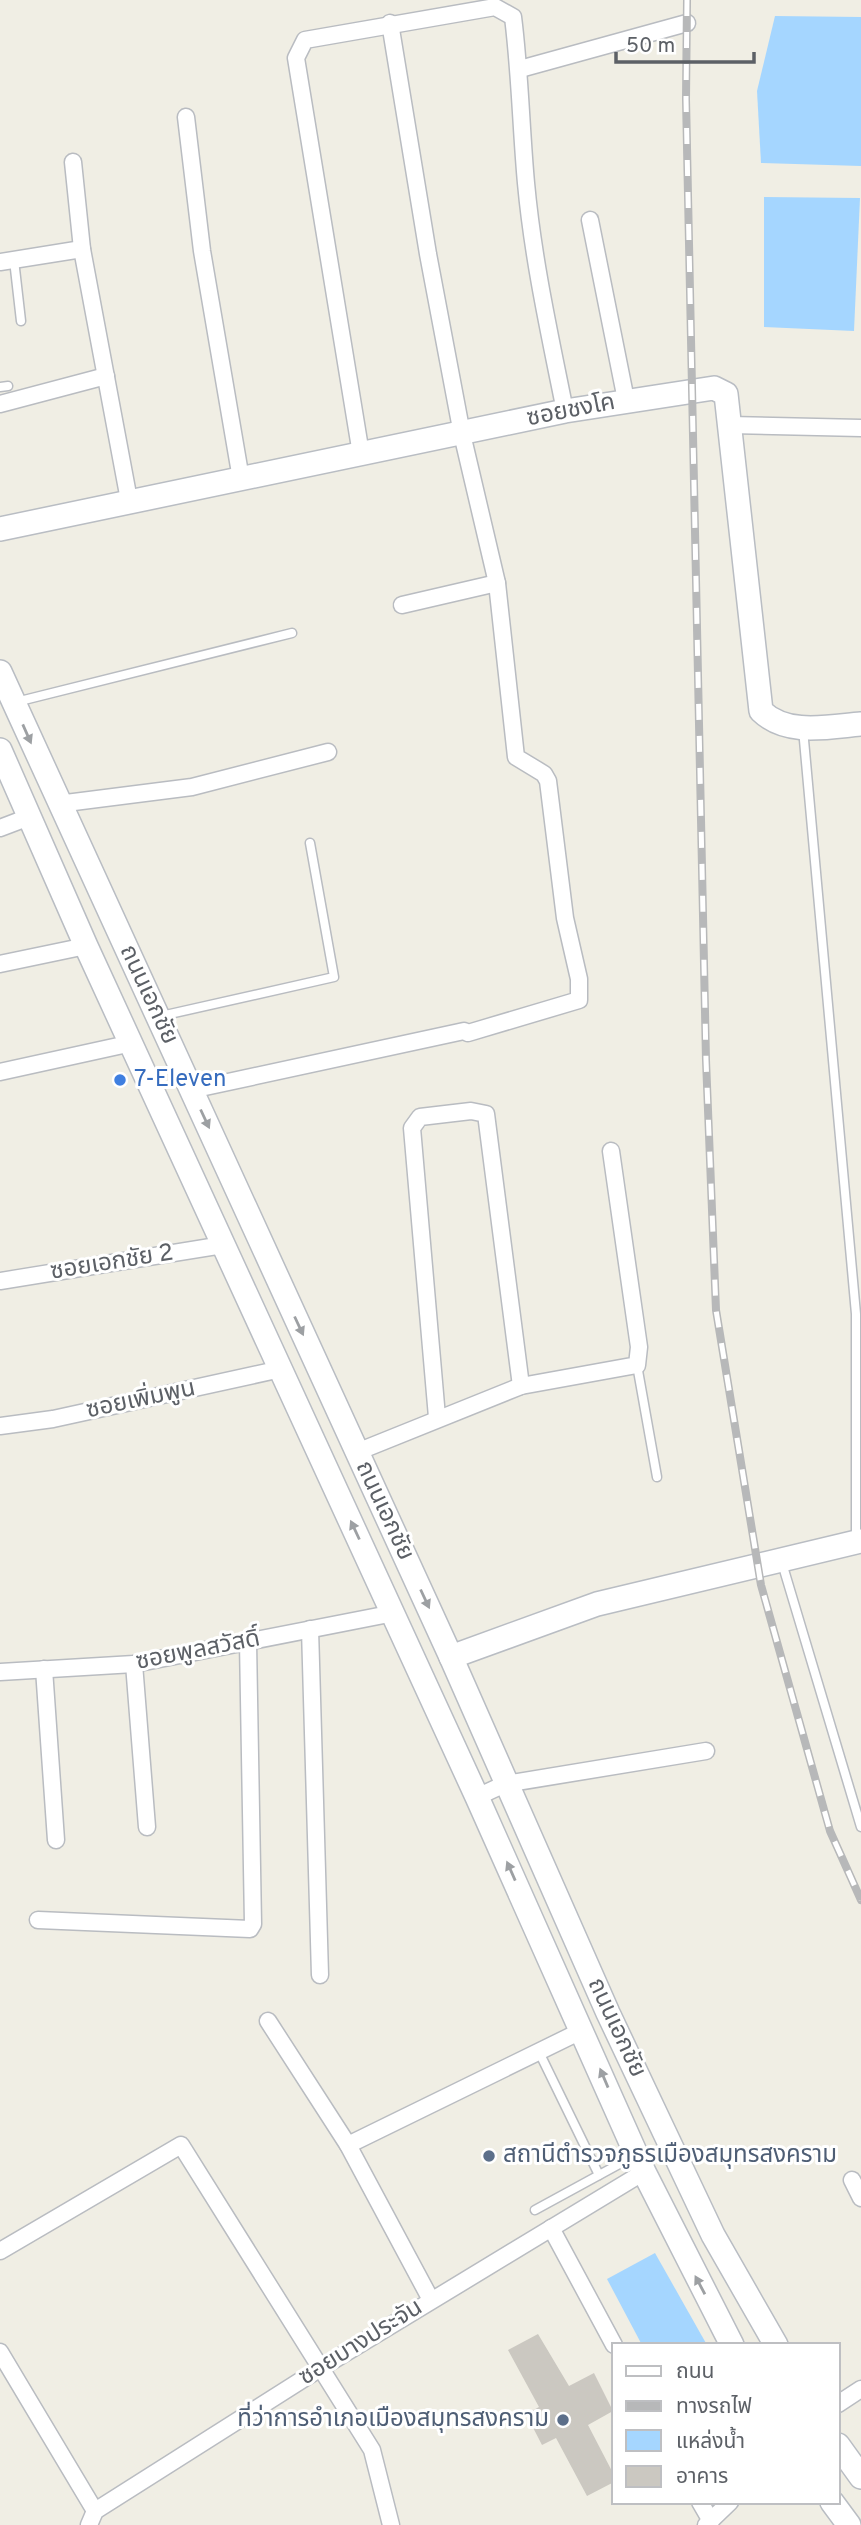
<svg xmlns="http://www.w3.org/2000/svg" width="861" height="2525" font-family="Overpass,'Noto Sans Thai',sans-serif">
<rect width="100%" height="100%" fill="#f0eee4"/>
<g fill="#a5d6ff">
<path d="M775,16L861,17V166L761,163L757,91Z"/>
<path d="M764,197L860,198L854,331L764,327Z"/>
<path d="M655,2253L707,2345H642L607,2279Z"/>
</g>
<path fill="#cbc8c1" d="M538,2334L569,2386L594,2373L613,2411L588,2425L614,2475V2482L587,2496L556,2438L542,2445L526,2414L539,2407L508,2350Z"/>
<g fill="none" stroke-linecap="round" stroke-linejoin="round">
<g stroke="#b9bcc1" stroke-width="11">
<g id="lane">
<path d="M14,260L21,321"/>
<path d="M0,387L8,386"/>
<path d="M16,702L292,633"/>
<path d="M803,729L856,1314V1540"/>
<path d="M161,1016L334,977L310,843"/>
<path d="M637,1365L657,1477"/>
<path d="M782,1563L861,1827"/>
<path d="M539,2052L599,2175"/>
<path d="M535,2210L634,2156"/>
</g>
</g>
<g stroke="#b9bcc1" stroke-width="19">
<g id="street">
<path d="M520,69L687,23"/>
<path d="M186,117L202,251L241,479"/>
<path d="M73,162L82,249L129,500"/>
<path d="M590,220L626,400"/>
<path d="M0,262L82,249"/>
<path d="M0,404L106,376"/>
<path d="M730,425L861,428"/>
<path d="M361,454L296,58L305,40L495,7L513,17C520,72 521,128 526,183C533,260 550,336 565,411"/>
<path d="M402,605L497,583"/>
<path d="M58,804L192,787L328,752"/>
<path d="M0,828L29,817"/>
<path d="M0,964L86,946"/>
<path d="M0,1072L132,1043"/>
<path d="M191,1090L464,1031L468,1033L579,1000V979L565,918L548,781L544,774L516,757L497,583L462,434L428,254L390,23"/>
<path d="M0,1281L223,1245"/>
<path d="M437,1417L412,1128L420,1117L471,1111L486,1114L521,1386"/>
<path d="M0,1426L53,1419L281,1369"/>
<path d="M357,1452L521,1386L637,1365L639,1347L611,1151"/>
<path d="M310,1629L320,1975"/>
<path d="M134,1664L147,1827"/>
<path d="M44,1669L56,1840"/>
<path d="M0,1672L134,1664L394,1613"/>
<path d="M477,1797L505,1784L706,1751"/>
<path d="M38,1920L250,1929L253,1924L248,1642"/>
<path d="M268,2021L348,2145L431,2300"/>
<path d="M348,2145L583,2030"/>
<path d="M852,2180L861,2198"/>
<path d="M551,2228L614,2345"/>
<path d="M0,2251L181,2145L372,2450L391,2525"/>
<path d="M0,2352L95,2511"/>
<path d="M838,2404L861,2389"/>
<path d="M700,2502L711,2521"/>
<path d="M89,2525L95,2511L319,2369L644,2172"/>
<path d="M706,2525L730,2502"/>
</g>
</g>
<g stroke="#b9bdc3" stroke-width="26">
<g id="secondary">
<path d="M0,529L565,411L714,388L726,394L761,711C787,736 827,727 861,724"/>
<path d="M0,672L451,1657L608,2013L713,2235L776,2345"/>
<path d="M0,750L86,946L477,1797L644,2172L732,2345"/>
<path d="M451,1657L597,1604L861,1541"/>
<path d="M838,2445L861,2477"/>
<path d="M832,2502L849,2525"/>
</g>
</g>
<use href="#lane" stroke="#fff" stroke-width="8"/>
<use href="#street" stroke="#fff" stroke-width="16"/>
<use href="#secondary" stroke="#fff" stroke-width="23"/>
<g stroke="#b7b8b9" stroke-width="8">
<path id="rail" d="M687,0L686,99L706,1060L716,1310L761,1585L830,1831L861,1900"/>
</g>
<use href="#rail" stroke="#fff" stroke-width="5" stroke-dasharray="16" stroke-linecap="butt"/>
</g>
<defs><path id="oneway-solid" d="M-6-.8H1V-3.2L6.5 0L1 3.2V.8H-6Z" transform="scale(1.75)"/></defs>
<g fill="#9da0a3">
<use href="#oneway-solid" transform="translate(27 734) rotate(66)"/>
<use href="#oneway-solid" transform="translate(205 1119) rotate(65)"/>
<use href="#oneway-solid" transform="translate(299 1326) rotate(65)"/>
<use href="#oneway-solid" transform="translate(355 1530) rotate(-115)"/>
<use href="#oneway-solid" transform="translate(425 1599) rotate(65)"/>
<use href="#oneway-solid" transform="translate(511 1871) rotate(-114)"/>
<use href="#oneway-solid" transform="translate(604 2078) rotate(-113)"/>
<use href="#oneway-solid" transform="translate(700 2285) rotate(-118)"/>
</g>
<circle fill="#3f7fe0" stroke="#fff" stroke-width="2.5" cx="120" cy="1080" r="7"/>
<g fill="#5c6f8a" stroke="#fff" stroke-width="2.5">
<circle cx="489" cy="2156" r="7"/>
<circle cx="563" cy="2420" r="7"/>
</g>
<g text-anchor="middle" dominant-baseline="central" stroke-width="6" stroke-linejoin="round" paint-order="stroke">
<g font-size="24" fill="#5c6066" stroke="#fff">
<text transform="translate(571 411) rotate(-11)">ซอยชงโค</text>
<text transform="translate(148 995) rotate(65)">ถนนเอกชัย</text>
<text transform="translate(112 1263) rotate(-9)">ซอยเอกชัย 2</text>
<text transform="translate(141 1400) rotate(-12)">ซอยเพิ่มพูน</text>
<text transform="translate(384 1511) rotate(65)">ถนนเอกชัย</text>
<text transform="translate(198 1651) rotate(-11)">ซอยพูลสวัสดิ์</text>
<text transform="translate(616 2028) rotate(65)">ถนนเอกชัย</text>
<text transform="translate(361 2343) rotate(-32)">ซอยบางประจัน</text>
</g>
<g font-size="24" fill="#366cbe" stroke="#fff" text-anchor="start">
<text x="134" y="1080">7-Eleven</text>
</g>
<g font-size="24" fill="#4e5e75" stroke="#fff" text-anchor="start">
<text x="503" y="2156">สถานีตำรวจภูธรเมืองสมุทรสงคราม</text>
<text x="549" y="2420" text-anchor="end">ที่ว่าการอำเภอเมืองสมุทรสงคราม</text>
</g>
</g>
<rect x="612" y="2343" width="228" height="161" fill="#ffffff" stroke="#bebfc2" stroke-width="2"/>
<rect x="626" y="2366" width="35" height="10" fill="#ffffff" stroke="#bebfc2" stroke-width="2"/>
<text x="676" y="2378" font-size="21" fill="#5c6066">ถนน</text>
<rect x="626" y="2401" width="35" height="10" fill="#b7b8b9" stroke="#bebfc2" stroke-width="2"/>
<text x="676" y="2413" font-size="21" fill="#5c6066">ทางรถไฟ</text>
<rect x="626" y="2430" width="35" height="21" fill="#a5d6ff" stroke="#bebfc2" stroke-width="2"/>
<text x="676" y="2448" font-size="21" fill="#5c6066">แหล่งน้ำ</text>
<rect x="626" y="2466" width="35" height="21" fill="#cbc8c1" stroke="#bebfc2" stroke-width="2"/>
<text x="676" y="2483" font-size="21" fill="#5c6066">อาคาร</text>
<path d="M616 52v10h138v-10" fill="none" stroke="#5c6066" stroke-width="3.5"/>
<text x="626" y="52" font-size="21" fill="#5c6066" stroke="#ffffff" stroke-width="5" paint-order="stroke">50 m</text>
</svg>
